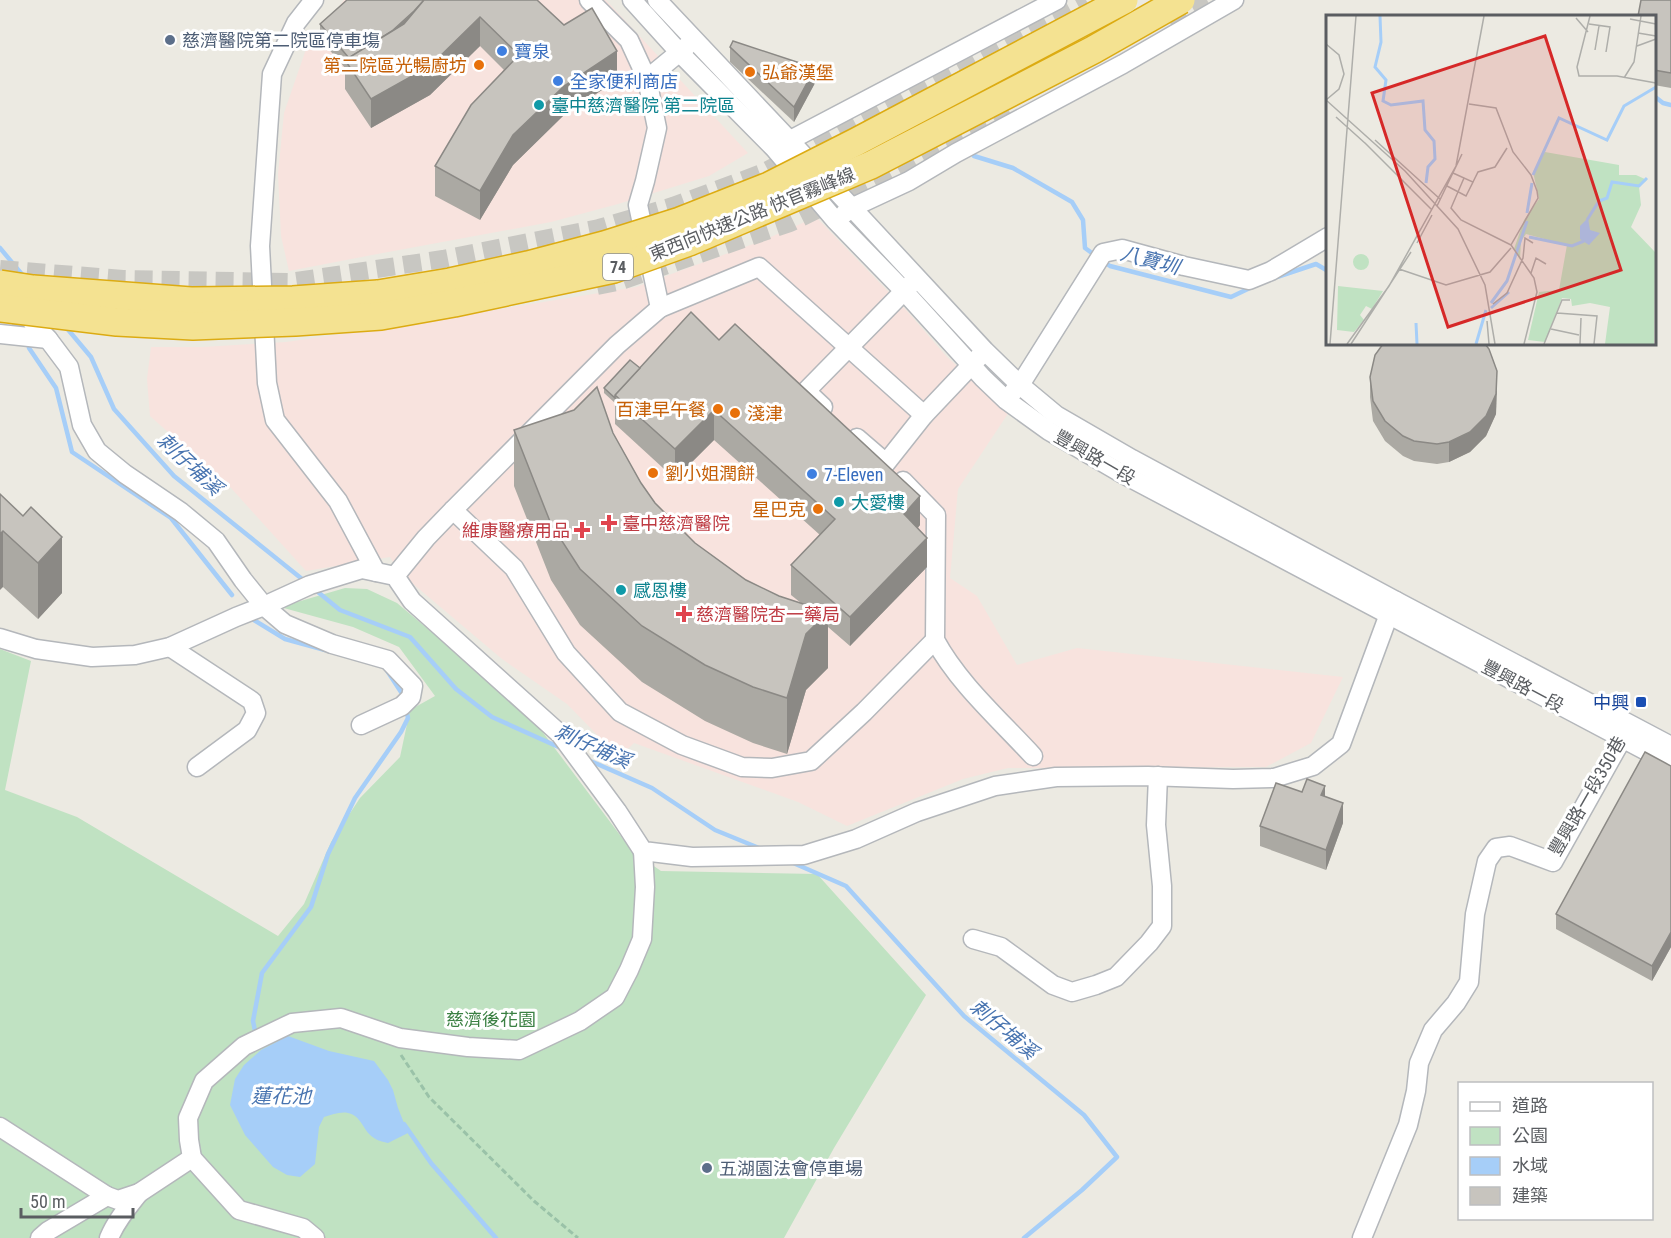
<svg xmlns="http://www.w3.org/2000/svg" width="1671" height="1238" font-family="'Roboto Condensed','Noto Sans TC',sans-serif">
<rect width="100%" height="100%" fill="#eceae2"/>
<g fill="#f8e3de">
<path d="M344,0H606L748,153L709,176L618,204L551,222L372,255L289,271L281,236L278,174L284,113L305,52Z"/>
<path d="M816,217L907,311L947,357L1009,412L958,489L950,578L977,596L1017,665L1077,648L1343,677L1311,743L1266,767L1008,768L963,779L847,826L798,802L634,743L616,760L609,747L567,704L502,659L399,572L390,557L306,571L231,488L150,416L147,379L151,347H203L286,342L384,328L636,287L764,240Z"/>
</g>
<path fill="#c0e2c2" d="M345,588L367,589L397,603L529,714L632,851L661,871L817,874L926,995L834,1148L784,1238H0V649L31,661L5,790L77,817L278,936L304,904L331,842L360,798L400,757L410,710L435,696L399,647L353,627L280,607Z"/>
<path fill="#a6cef8" d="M288,1036L329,1051L374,1061L388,1080L393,1090L398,1108L408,1133L388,1143C384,1142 378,1141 374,1138C367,1134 364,1126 359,1120C350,1108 336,1113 324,1117L319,1127L315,1164L300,1177L287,1175L273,1167L245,1135L230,1105L235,1079L244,1065L261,1050Z"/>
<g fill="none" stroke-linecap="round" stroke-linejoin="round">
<g stroke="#a6cef8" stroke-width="4.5">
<path d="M1654,96L1663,103L1671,105"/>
<path d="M974,156L1013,168L1072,202L1083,220L1085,248L1096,256"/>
<path d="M0,248L25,278"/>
<path d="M1103,261L1110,266L1231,297L1252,287"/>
<path d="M1277,277L1316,264L1328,271"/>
<path d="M65,326L91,357L114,409L174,476L307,583"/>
<path d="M28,340L29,348L56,388L72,452L171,518L232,595"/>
<path d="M313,588L340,610L410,637L456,689L492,717L561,748"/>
<path d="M249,617L285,639L325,650"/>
<path d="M386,669L401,692"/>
<path d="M588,760L652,788L715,830L759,848"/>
<path d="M791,862L846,886L964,1016L1084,1115L1117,1157L1082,1190L1024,1238"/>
<path d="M256,1036L253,1021L262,973L311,907L328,854L355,798L401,732L408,718L406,709"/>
<path d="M404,1124L431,1163L496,1238"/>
</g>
<g stroke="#c8c7c2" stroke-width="18" stroke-dasharray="18 9" stroke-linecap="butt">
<path d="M1169,21L1207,0"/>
<path d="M0,269L123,279L290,282L443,259L599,228L673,206L762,173L1086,0"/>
<path d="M597,286L621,281L790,223L877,180L1008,109"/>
<path d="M12,323L46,327"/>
</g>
<g stroke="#b4b7bb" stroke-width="21">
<g id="minor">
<path d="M314,0L296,23L272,74L260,246L267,383L275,420L338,501L376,572"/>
<path d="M589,0L629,40L647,79L687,46"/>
<path d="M632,0L679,52L774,148L835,220L904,291L983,378L1006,400L1049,431L1121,473L1671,764"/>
<path d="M657,0L790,141L985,351L1020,385L1056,415L1132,459L1396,601L1671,746"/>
<path d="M647,79L657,128L645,181L638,205L660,308"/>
<path d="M779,146L1057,0"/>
<path d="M844,214L851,208L909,181L956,153L1123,64L1234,0"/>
<path d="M0,334L48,339L20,308"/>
<path d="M48,339L69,367L82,425L97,451L125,474L181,512L216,541L243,580L264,606L285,624L332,644L388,660L413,686L411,697L402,706L361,725"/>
<path d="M1013,392L1020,385L1103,253L1122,249L1184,266L1249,280L1271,271L1328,237"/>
<path d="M823,407L806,391L913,282"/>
<path d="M857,438L886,463L924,415L979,357"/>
<path d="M903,481L936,515L935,640C958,683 999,719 1033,756"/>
<path d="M453,510L514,568L566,653L620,712L682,745L742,767L772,768L811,761L864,712L935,640"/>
<path d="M395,576L426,538L453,510L617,345L660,308L759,267L924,415"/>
<path d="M0,638L36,649L92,657L135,655L170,647L236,617L264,606L310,585L362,569L395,576L412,601L560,734L617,811L643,851L692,857L804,855L856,839L917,812L995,786L1056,777L1148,776L1233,779L1274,778L1313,766L1341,744L1389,614L1396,601"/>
<path d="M170,647L252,701L256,713L247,730L197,767"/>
<path d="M973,939L1001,947L1053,985L1072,992L1096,985L1116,977L1149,943L1162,926V886L1156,825L1158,776"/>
<path d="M0,1127L107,1196"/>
<path d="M192,1158L239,1210L303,1228L315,1238"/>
<path d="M40,1238L48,1231L107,1196L118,1200L139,1193L192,1158L189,1140L188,1118L204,1081L244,1046L292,1023L341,1018L400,1038L468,1047L519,1050L580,1021L615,997L629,970L642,939L645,887L643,851"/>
<path d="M109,1238C116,1221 128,1207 139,1193"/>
<path d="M1362,1238L1408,1125L1416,1091L1419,1063L1433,1030L1456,1003L1469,982L1475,914L1487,861L1496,848L1510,846L1553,862L1622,739L1626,728"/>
</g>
</g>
<path stroke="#9ac2a8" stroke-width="3" stroke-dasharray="6 3" stroke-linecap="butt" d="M401,1055L429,1097L534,1201L578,1238"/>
<use href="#minor" stroke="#fff" stroke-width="18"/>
<g stroke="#dcab12" stroke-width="30" stroke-linecap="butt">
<g id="highway-bridge">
<path d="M0,284L33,289L191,301L293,300L378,294L450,282L528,265L604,245L680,221L769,186L856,142L1124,0"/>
<path d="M0,308L117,322L193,326L295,322L381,316L454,303L614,269L689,242L871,165L1093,50L1181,0"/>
</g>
</g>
<use href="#highway-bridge" stroke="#f4e291" stroke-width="27"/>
</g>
<g fill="#aba9a3">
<path d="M537,0L617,80L564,115L513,165L480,220L435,196V166L504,70L480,46L430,95L371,128L345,89V68L320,39V24Z"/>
<path d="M1671,0V88L1654,85V16Z"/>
<path d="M730,47L815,83L794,122L730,62Z"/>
<path d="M719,340L920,525L918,528L927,567L850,646L828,627V668L806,690L787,754L753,743L705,721L642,682L580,625L551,580L514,486V430L613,433L641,483L655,503L695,543L746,580L779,596L801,603L791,595V565L820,535L714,440L675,479L615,424V403L604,393V388L640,368Z"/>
<path d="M1370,377L1497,391L1496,414L1486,436L1470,452L1449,462L1437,464L1414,461L1403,456L1385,441L1373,421L1370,397Z"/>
<path d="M0,494L62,593L38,619L3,587Z"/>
<path d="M1671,766V947L1652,981L1556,929V914Z"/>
<path d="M1302,792L1325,796L1343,823L1326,870L1260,846V826Z"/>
</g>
<g fill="#8b8985">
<path d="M428,0L434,9L354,64Z"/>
<path d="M480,17V46L430,95L371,128V99Z"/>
<path d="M617,51V80L564,115L513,165L480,220V191L513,135L564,86Z"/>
<path d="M815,68V83L794,122V107Z"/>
<path d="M1497,371L1496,414L1486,436L1470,452L1449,462V442Z"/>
<path d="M714,410V440L675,479V449Z"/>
<path d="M920,496V525L904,543V514Z"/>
<path d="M3,531V587L0,590V534Z"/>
<path d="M62,537V593L38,619V563Z"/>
<path d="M927,538V567L850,646V617Z"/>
<path d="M828,612V668L806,690L787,754V698L806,634Z"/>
<path d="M1325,786V806L1321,795Z"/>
<path d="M1343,803V823L1326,870V850Z"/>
<path d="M1671,932V947L1652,981V966Z"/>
</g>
<g fill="#c7c4be" stroke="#8b8985" stroke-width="1.5">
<path d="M347,0H424L414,11L392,31L349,58L320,24Z"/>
<path d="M424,0H537L564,25L592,8L617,51L564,86L513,135L480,191L435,166L471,105L519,55L480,17L430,66L371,99L345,60L404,24Z"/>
<path d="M1641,0H1671V73L1654,70V16H1638Z"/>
<path d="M733,41L815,68L794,107L730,47Z"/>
<path d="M691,312L719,340L735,324L920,496L904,514L927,538L850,617L791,565L835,519L714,410L675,449L615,395Z"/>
<path d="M1383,344H1485L1489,349L1497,371L1496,394L1486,416L1470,432L1449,442L1437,444L1414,441L1403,436L1385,421L1373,401L1370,377L1375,355Z"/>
<path d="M630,360L640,368L615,395V398L604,388Z"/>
<path d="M597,387L613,433L641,483L655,503L695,543L746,580L779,596L828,612L806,634L787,698L753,687L705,665L642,626L580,569L551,524L514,430L574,410Z"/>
<path d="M0,494L23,516L31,507L62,537L38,563L3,531L0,534Z"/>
<path d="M1645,752L1671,766V932L1652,966L1556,914Z"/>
<path d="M1307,779L1325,786L1321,795L1343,803L1326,850L1260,826L1276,783L1302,792Z"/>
</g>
<g fill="#5c6f8a" stroke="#fff" stroke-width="2">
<circle cx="170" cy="40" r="6"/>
<circle cx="707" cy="1168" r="6"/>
</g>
<g fill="#3f7fe0" stroke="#fff" stroke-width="2">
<circle cx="502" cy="51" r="6"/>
<circle cx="558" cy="81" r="6"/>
<circle cx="812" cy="474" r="6"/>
</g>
<g fill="#e8710a" stroke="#fff" stroke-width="2">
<circle cx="479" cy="65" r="6"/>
<circle cx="750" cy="72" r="6"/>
<circle cx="718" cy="409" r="6"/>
<circle cx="735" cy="413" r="6"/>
<circle cx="653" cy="473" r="6"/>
<circle cx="818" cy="509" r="6"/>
</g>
<g fill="#0f9aa8" stroke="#fff" stroke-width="2">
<circle cx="539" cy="105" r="6"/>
<circle cx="839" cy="502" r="6"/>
<circle cx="621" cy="590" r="6"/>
</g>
<g fill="#e0444e" stroke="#fff" stroke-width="2">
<path d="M606 514h6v6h6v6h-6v6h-6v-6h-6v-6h6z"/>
<path d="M579 521h6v6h6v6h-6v6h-6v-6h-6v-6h6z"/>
<path d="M681 605h6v6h6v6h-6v6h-6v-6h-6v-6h6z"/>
</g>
<rect fill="#1a4fb4" stroke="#fff" stroke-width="2" x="1635" y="696" width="12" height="12" rx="3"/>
<g text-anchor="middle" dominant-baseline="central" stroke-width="6" stroke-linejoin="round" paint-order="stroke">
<rect fill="#fff" stroke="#8c8e90" stroke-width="1.5" x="603" y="254" width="30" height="26" rx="4.5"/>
<g font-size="16" font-weight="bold" fill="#5a5d61">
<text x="618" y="267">74</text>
</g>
<g font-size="18" fill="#4e5e75" stroke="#fff" text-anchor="start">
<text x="182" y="40">慈濟醫院第二院區停車塲</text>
<text x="719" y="1168">五湖園法會停車場</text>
</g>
<g font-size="18" fill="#366cbe" stroke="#fff" text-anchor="start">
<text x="514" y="51">寶泉</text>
<text x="570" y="81">全家便利商店</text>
<text x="824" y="474">7-Eleven</text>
</g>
<g font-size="18" fill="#c56008" stroke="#fff" text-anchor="end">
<text x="467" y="65">第二院區光暢廚坊</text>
<text x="762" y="72" text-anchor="start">弘爺漢堡</text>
<text x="706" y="409">百津早午餐</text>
<text x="747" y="413" text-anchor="start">淺津</text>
<text x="665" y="473" text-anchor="start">劉小姐潤餅</text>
<text x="806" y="509">星巴克</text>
</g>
<g font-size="18" fill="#0d838f" stroke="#fff" text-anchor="start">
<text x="551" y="105">臺中慈濟醫院 第二院區</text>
<text x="851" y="502">大愛樓</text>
<text x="633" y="590">感恩樓</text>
</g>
<g font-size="18" fill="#5a5d61" stroke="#fff">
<text transform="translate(752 214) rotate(-22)">東西向快速公路 快官霧峰線</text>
<text transform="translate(1095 457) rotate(30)">豐興路一段</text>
<text transform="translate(1523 686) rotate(28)">豐興路一段</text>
<text transform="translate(1587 796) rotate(-60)">豐興路一段350巷</text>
</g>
<g font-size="18" fill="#be3a42" stroke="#fff" text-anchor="start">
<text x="622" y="523">臺中慈濟醫院</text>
<text x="570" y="530" text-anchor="end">維康醫療用品</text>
<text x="696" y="614">慈濟醫院杏一藥局</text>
</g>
<g font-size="18" fill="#164399" stroke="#fff" text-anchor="end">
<text x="1629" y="702">中興</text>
</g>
<g font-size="18" fill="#3b8043" stroke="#fff">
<text x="491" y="1019">慈濟後花園</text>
</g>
<g font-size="20" font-style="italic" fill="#4874b0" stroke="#fff">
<text transform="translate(1150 260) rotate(15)">八寶圳</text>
<text transform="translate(190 464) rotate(43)">刺仔埔溪</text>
<text transform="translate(593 746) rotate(24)">刺仔埔溪</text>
<text transform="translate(1004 1029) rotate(40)">刺仔埔溪</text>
<text x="281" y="1096">蓮花池</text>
</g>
</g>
<g transform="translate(1326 15)">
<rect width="330" height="330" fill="#eceae2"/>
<path d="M219,137L293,150V160H310L321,165L313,172L315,190L305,212L329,237L328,329H279L284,292L264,288L246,291L245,284L236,283L219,327L202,325L213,277L233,275L241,230L200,219L195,226L194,245L188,234L198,205L213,184L207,157ZM27 247a8 8 0 1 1 16 0a8 8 0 1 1-16 0ZM12,271L57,276L46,294L40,291L34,300L38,305L28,317L11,315Z" fill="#c0e2c2"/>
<path d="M262,203L264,215L274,218L263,230L254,224V211Z" fill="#a6cef8"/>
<path fill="none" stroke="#a6cef8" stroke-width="3" d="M54,1L55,27L49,52L60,65L57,86L65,90L97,86L99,115L108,126L109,144L102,152L100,168M207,160L233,103L281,125L298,91L330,72M201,198L206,168M261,205L273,186L281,183L286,167L313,171L321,163M203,222L246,231L258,226M165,288L181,266L201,206M165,293L183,277M90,308L91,329M150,329L160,295"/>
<path fill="none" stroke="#aeaeaa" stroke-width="1.5" d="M264,1L251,52L253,61H291L330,68M250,3L262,17M304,4L330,9M263,9L284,12L280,37M312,18L330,21M0,29L13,40L18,59L13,74L0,85M311,31L330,24M269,35L273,11M298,63L308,47L315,1M0,85L79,156L132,214L159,270L169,329M143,89L170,93L187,137L205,160L211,176L212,183L185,230L208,263L211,277L198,329M10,102L40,129M49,125L114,184M39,128L106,195M138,163L125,193L135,205L185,230M147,167L152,157L169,152L181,133M121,171L140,181L147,167L127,158M111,191L136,139M91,228L106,200M73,254L120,270L164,257L185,233M205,258L210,243L220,249M167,289L181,278L197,243L199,223L207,228M231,298L271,301L268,329M161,306L163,329M225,314L253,320M4,329L30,1M21,329L63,271L130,151L158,1M25,329L85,237M218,329L236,285H244M254,329L255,303"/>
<path fill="#d62828" fill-opacity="0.15" stroke="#d62828" stroke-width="3" d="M219,21L295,255L122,312L46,78Z"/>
<rect width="330" height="330" fill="none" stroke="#5a5d61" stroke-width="3"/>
</g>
<rect x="1458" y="1082" width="195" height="138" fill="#ffffff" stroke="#bdbec0" stroke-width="1.5"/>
<rect x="1470" y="1102" width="30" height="9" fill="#ffffff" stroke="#bdbec0" stroke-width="1.5"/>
<text x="1512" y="1112" font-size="18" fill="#5a5d61">道路</text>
<rect x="1470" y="1127" width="30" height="18" fill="#c0e2c2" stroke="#bdbec0" stroke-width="1.5"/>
<text x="1512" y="1142" font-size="18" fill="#5a5d61">公園</text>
<rect x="1470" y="1157" width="30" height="18" fill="#a6cef8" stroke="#bdbec0" stroke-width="1.5"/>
<text x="1512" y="1172" font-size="18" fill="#5a5d61">水域</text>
<rect x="1470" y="1187" width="30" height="18" fill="#c7c4be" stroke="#bdbec0" stroke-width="1.5"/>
<text x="1512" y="1202" font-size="18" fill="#5a5d61">建築</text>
<path d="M21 1208v9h112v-9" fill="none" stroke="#5a5d61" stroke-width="3"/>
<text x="30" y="1208" font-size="18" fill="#5a5d61" stroke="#ffffff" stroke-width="4.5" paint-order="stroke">50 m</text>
</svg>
